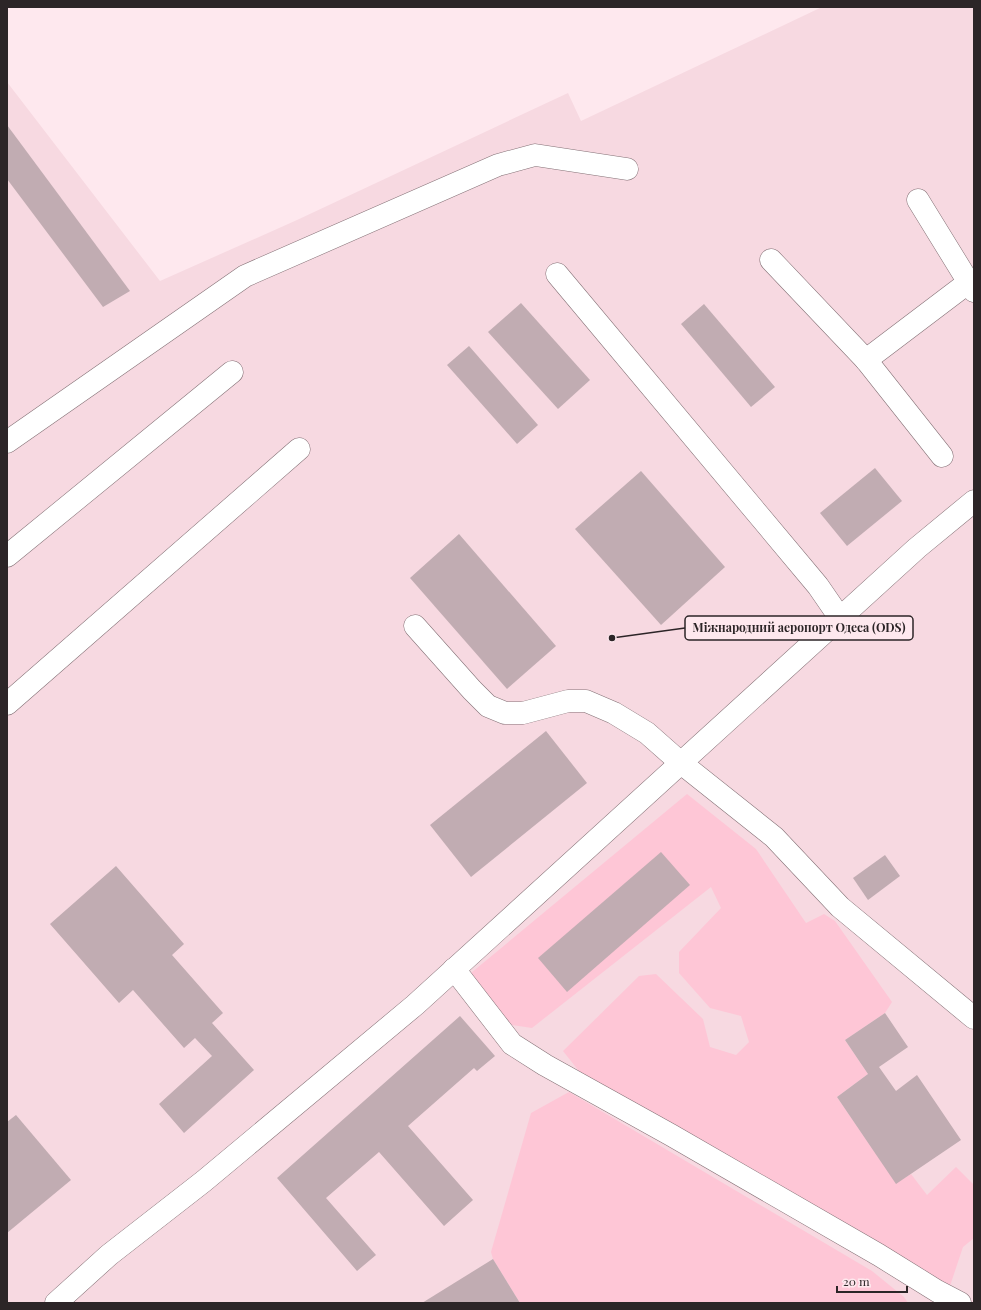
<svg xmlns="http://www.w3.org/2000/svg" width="981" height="1310" font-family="'Playfair Display',serif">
<rect width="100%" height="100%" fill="#fee8ee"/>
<path fill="#f7d9e1" d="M822,7H974V1303H7V82L160,281L297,220L568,93L581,121Z"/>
<g fill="#fec6d6">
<path d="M687,794L756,849L806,923L824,914L835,921L892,1002L885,1013L845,1040L868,1074L837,1097L896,1183L911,1174L927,1195L956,1167L974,1185V1238L963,1247L948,1292L586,1080L563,1051L639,976L656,974L703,1019L710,1047L736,1055L749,1042L741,1016L710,1008L679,973V952L721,908L711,887L532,1028L512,1025L498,1016L471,973Z"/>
<path d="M569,1092L872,1271L904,1297L908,1303H520L493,1259L491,1252L531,1113Z"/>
</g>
<g fill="#c1acb2">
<path d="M7,125L130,291L103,307L7,179Z"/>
<path d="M521,303L590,380L558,409L488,332Z"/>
<path d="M704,304L775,387L751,407L681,324Z"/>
<path d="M469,346L538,425L517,444L447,365Z"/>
<path d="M875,468L902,501L847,546L820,513Z"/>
<path d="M641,471L725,567L661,625L575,529Z"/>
<path d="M459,534L556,646L507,689L410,578Z"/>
<path d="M546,731L587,783L471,877L430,825Z"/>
<path d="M661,852L690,885L567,992L538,958Z"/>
<path d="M885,855L900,876L868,900L853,878Z"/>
<path d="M116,866L184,944L172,955L223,1013L212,1023L254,1070L184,1133L159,1104L212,1056L195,1038L184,1048L133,990L119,1003L50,924Z"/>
<path d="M885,1013L908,1047L879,1067L896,1091L917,1075L961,1140L896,1184L837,1097L868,1074L845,1040Z"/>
<path d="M460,1016L495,1056L477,1071L474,1068L408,1126L473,1200L444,1226L379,1152L326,1198L376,1255L357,1271L277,1178Z"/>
<path d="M16,1115L71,1180L7,1233V1122Z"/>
<path d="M493,1259L520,1303H422Z"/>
</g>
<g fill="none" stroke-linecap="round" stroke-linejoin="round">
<g stroke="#847176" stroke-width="23">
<g id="minor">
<path d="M918,200L974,291"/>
<path d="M771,260L866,360L942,456"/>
<path d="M557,274L818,586L840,618"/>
<path d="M866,360L969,282"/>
<path d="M7,442L245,276L498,165L535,155L627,169"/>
<path d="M7,556L232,372"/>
<path d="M415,626L472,690L488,706L505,713H523L568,701H586L614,713L647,733L681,763L774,837L840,907L974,1018"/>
<path d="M7,704L299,449"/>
<path d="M454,969L512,1044L545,1065L671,1135L879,1255L937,1291L960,1303"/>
<path d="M56,1303L109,1255L204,1181L415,1005L917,548L974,501"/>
</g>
</g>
<use href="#minor" stroke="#fff" stroke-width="22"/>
</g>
<path fill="none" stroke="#2c2527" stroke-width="1.5" d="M612 638L685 628"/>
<circle fill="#2c2527" stroke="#fee8ee" stroke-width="1.5" cx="612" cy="638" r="4"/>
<rect fill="#fee8ee" stroke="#2c2527" stroke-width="1.5" x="685" y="616" width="228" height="24" rx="4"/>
<g font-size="12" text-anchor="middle" font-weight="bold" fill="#2c2527">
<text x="799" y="632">Міжнародний аеропорт Одеса (ODS)</text>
</g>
<rect width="981" height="1310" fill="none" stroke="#2c2527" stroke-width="16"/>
<path d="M837 1286v6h70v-6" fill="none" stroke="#2c2527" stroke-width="2"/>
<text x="843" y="1286" font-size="12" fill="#2c2527" stroke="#fee8ee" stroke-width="3" paint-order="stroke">20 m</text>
</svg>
